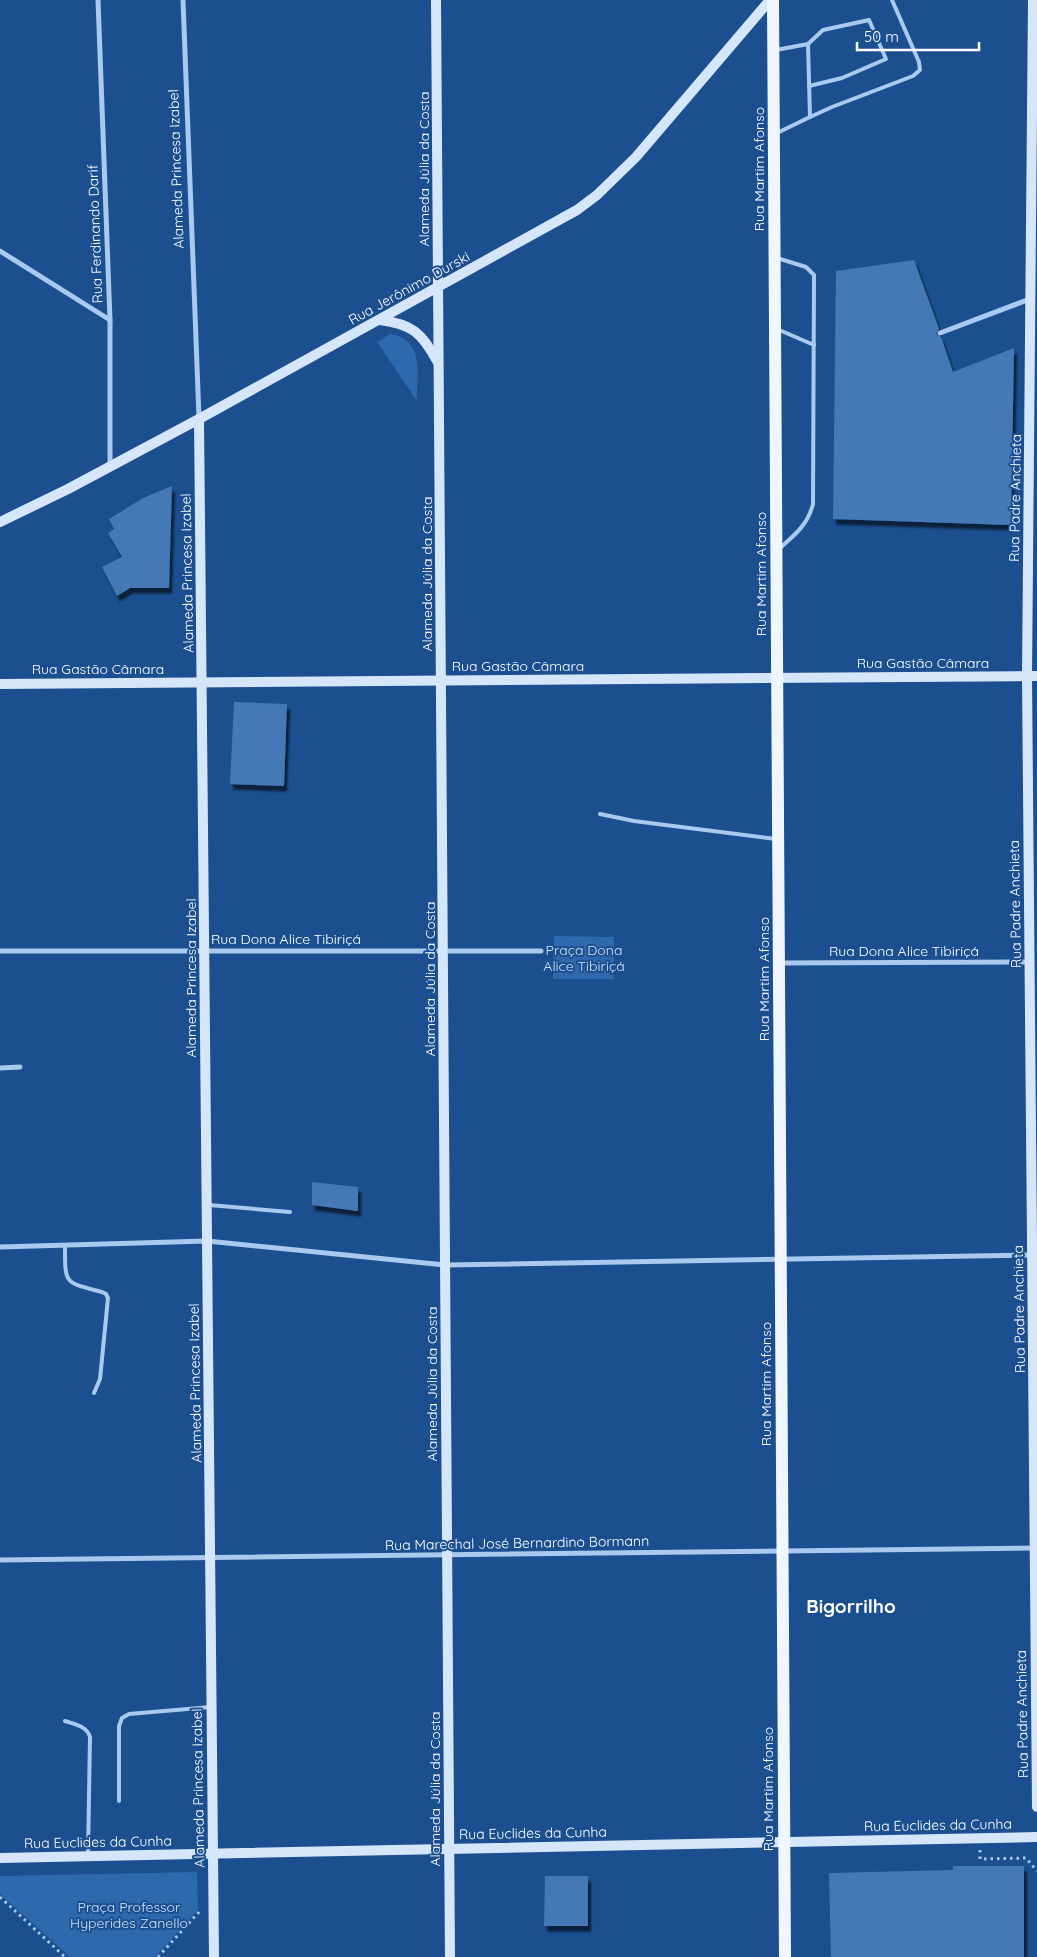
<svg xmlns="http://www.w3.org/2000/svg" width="1037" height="1957" font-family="Quicksand,sans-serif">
<defs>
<filter id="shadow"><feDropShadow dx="3" dy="5.5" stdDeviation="1" flood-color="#0009"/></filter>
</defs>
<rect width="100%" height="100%" fill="#1b4f8f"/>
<g fill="#2e69ad">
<path d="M390,334C425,339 417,374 417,401L377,342Z"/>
<path d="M554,936L614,937V979H553Z"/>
<path d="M197,1872L198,1910L155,1957H70L0,1894V1876Z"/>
</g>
<g fill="#4478b7" filter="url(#shadow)">
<path d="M914,260L939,329L936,334L941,337L953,372L1014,348L1011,525L833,519L836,271Z"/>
<path d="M172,486L169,588H130L117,596L102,567L122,557L108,533L114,529L109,519L143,498Z"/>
<path d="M234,702L287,704L284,786L230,784Z"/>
<path d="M312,1182L358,1187V1211L312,1205Z"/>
<path d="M953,1866H1024V1957H831L829,1873L953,1870Z"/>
<path d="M545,1876H588V1926H544Z"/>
</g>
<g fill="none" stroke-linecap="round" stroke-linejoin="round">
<g stroke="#a9c9ee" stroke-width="3" stroke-dasharray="2.5 4" stroke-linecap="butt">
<path d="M980,1850V1859L1026,1858L1037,1871"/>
<path d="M0,1897L65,1957"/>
<path d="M158,1957L200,1911"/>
</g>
<g stroke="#a9c9ee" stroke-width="4">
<path d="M808,44L823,30L869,20L886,59L842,78L809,86"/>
<path d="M776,50L808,44L810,117L777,133"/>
<path d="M810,117L832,107L913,76L920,70L919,62L892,0"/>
<path d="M777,258L806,267L814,275L813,504C808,524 796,534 780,548"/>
<path d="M777,329L814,345"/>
<path d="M600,814L634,821L776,839"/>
<path d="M209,1205L290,1212"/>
<path d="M65,1245C65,1285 64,1282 102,1292L106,1294L108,1298L100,1379L94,1393"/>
<path d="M65,1721C74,1724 87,1726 90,1737L88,1855"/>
<path d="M119,1801V1726L122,1718L129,1714L211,1707"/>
</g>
<g stroke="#a9c9ee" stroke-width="5">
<path d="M98,0L110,320V467"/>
<path d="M183,0L199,418"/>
<path d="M0,251L110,320"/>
<path d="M940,333L1030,299"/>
<path d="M0,951H541"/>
<path d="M779,963L1029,962"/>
<path d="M0,1068L20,1067"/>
<path d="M0,1247L207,1241L445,1265L1032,1255"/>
<path d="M0,1560L1035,1548"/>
</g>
<g stroke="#d6e6fa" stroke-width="10">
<path d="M436,0L450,1957"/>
<path d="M1033,0L1027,676L1037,1807"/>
<path d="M380,320C412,324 422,333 437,361"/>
<path d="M199,419L214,1957"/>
<path d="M0,522L68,489L199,419L577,210L597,195L636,157L770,0"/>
<path d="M0,684L1037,676"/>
<path d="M0,1858L1037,1837"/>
</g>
<path stroke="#f0f6ff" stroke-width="12" d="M773,0L785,1957"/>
</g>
<g text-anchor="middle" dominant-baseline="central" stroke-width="4" stroke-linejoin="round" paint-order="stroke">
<g font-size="14" fill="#fff" stroke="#1b4f8f">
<text transform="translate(176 169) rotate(-92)">Alameda Princesa Izabel</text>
<text transform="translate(424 169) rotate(-90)">Alameda Júlia da Costa</text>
<text transform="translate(759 169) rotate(-90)">Rua Martim Afonso</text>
<text transform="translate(95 234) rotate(-92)">Rua Ferdinando Darif</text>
<text transform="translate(409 288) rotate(-29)">Rua Jerônimo Durski</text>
<text transform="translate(1015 498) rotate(-89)">Rua Padre Anchieta</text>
<text transform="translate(187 573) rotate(-91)">Alameda Princesa Izabel</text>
<text transform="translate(427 574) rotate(-90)">Alameda Júlia da Costa</text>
<text transform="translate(761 574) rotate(-90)">Rua Martim Afonso</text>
<text x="923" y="663">Rua Gastão Câmara</text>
<text x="518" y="666">Rua Gastão Câmara</text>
<text x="98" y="669">Rua Gastão Câmara</text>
<text transform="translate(1015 904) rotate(-91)">Rua Padre Anchieta</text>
<text x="286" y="939">Rua Dona Alice Tibiriçá</text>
<text x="904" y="951">Rua Dona Alice Tibiriçá</text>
<text transform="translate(191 978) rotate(-90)">Alameda Princesa Izabel</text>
<text transform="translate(430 979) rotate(-90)">Alameda Júlia da Costa</text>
<text transform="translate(764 979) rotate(-90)">Rua Martim Afonso</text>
<text transform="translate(1019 1309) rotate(-91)">Rua Padre Anchieta</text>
<text transform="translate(195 1383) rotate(-91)">Alameda Princesa Izabel</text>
<text transform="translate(432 1384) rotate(-90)">Alameda Júlia da Costa</text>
<text transform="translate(766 1384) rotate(-90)">Rua Martim Afonso</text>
<text transform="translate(517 1543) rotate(-1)">Rua Marechal José Bernardino Bormann</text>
<text transform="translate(1022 1714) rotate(-91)">Rua Padre Anchieta</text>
<text transform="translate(198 1788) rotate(-91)">Alameda Princesa Izabel</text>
<text transform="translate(435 1789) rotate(-90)">Alameda Júlia da Costa</text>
<text transform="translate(768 1789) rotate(-90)">Rua Martim Afonso</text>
<text transform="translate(938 1825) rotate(-1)">Rua Euclides da Cunha</text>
<text transform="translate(533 1833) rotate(-1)">Rua Euclides da Cunha</text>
<text transform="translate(98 1842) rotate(-1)">Rua Euclides da Cunha</text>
</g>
<g font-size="14" fill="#cfe3fa" stroke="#1b4f8f">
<text x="584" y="950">Praça Dona<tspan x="584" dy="16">Alice Tibiriçá</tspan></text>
<text x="129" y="1907">Praça Professor<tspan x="129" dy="16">Hyperides Zanello</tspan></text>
</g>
<g font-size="19" font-weight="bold" fill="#fff" stroke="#1b4f8f">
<text x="851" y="1606">Bigorrilho</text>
</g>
</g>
<path d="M857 42v8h122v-8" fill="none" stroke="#ffffff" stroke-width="2.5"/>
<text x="864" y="42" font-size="15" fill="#ffffff" stroke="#1b4f8f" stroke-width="4" paint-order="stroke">50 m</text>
</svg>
